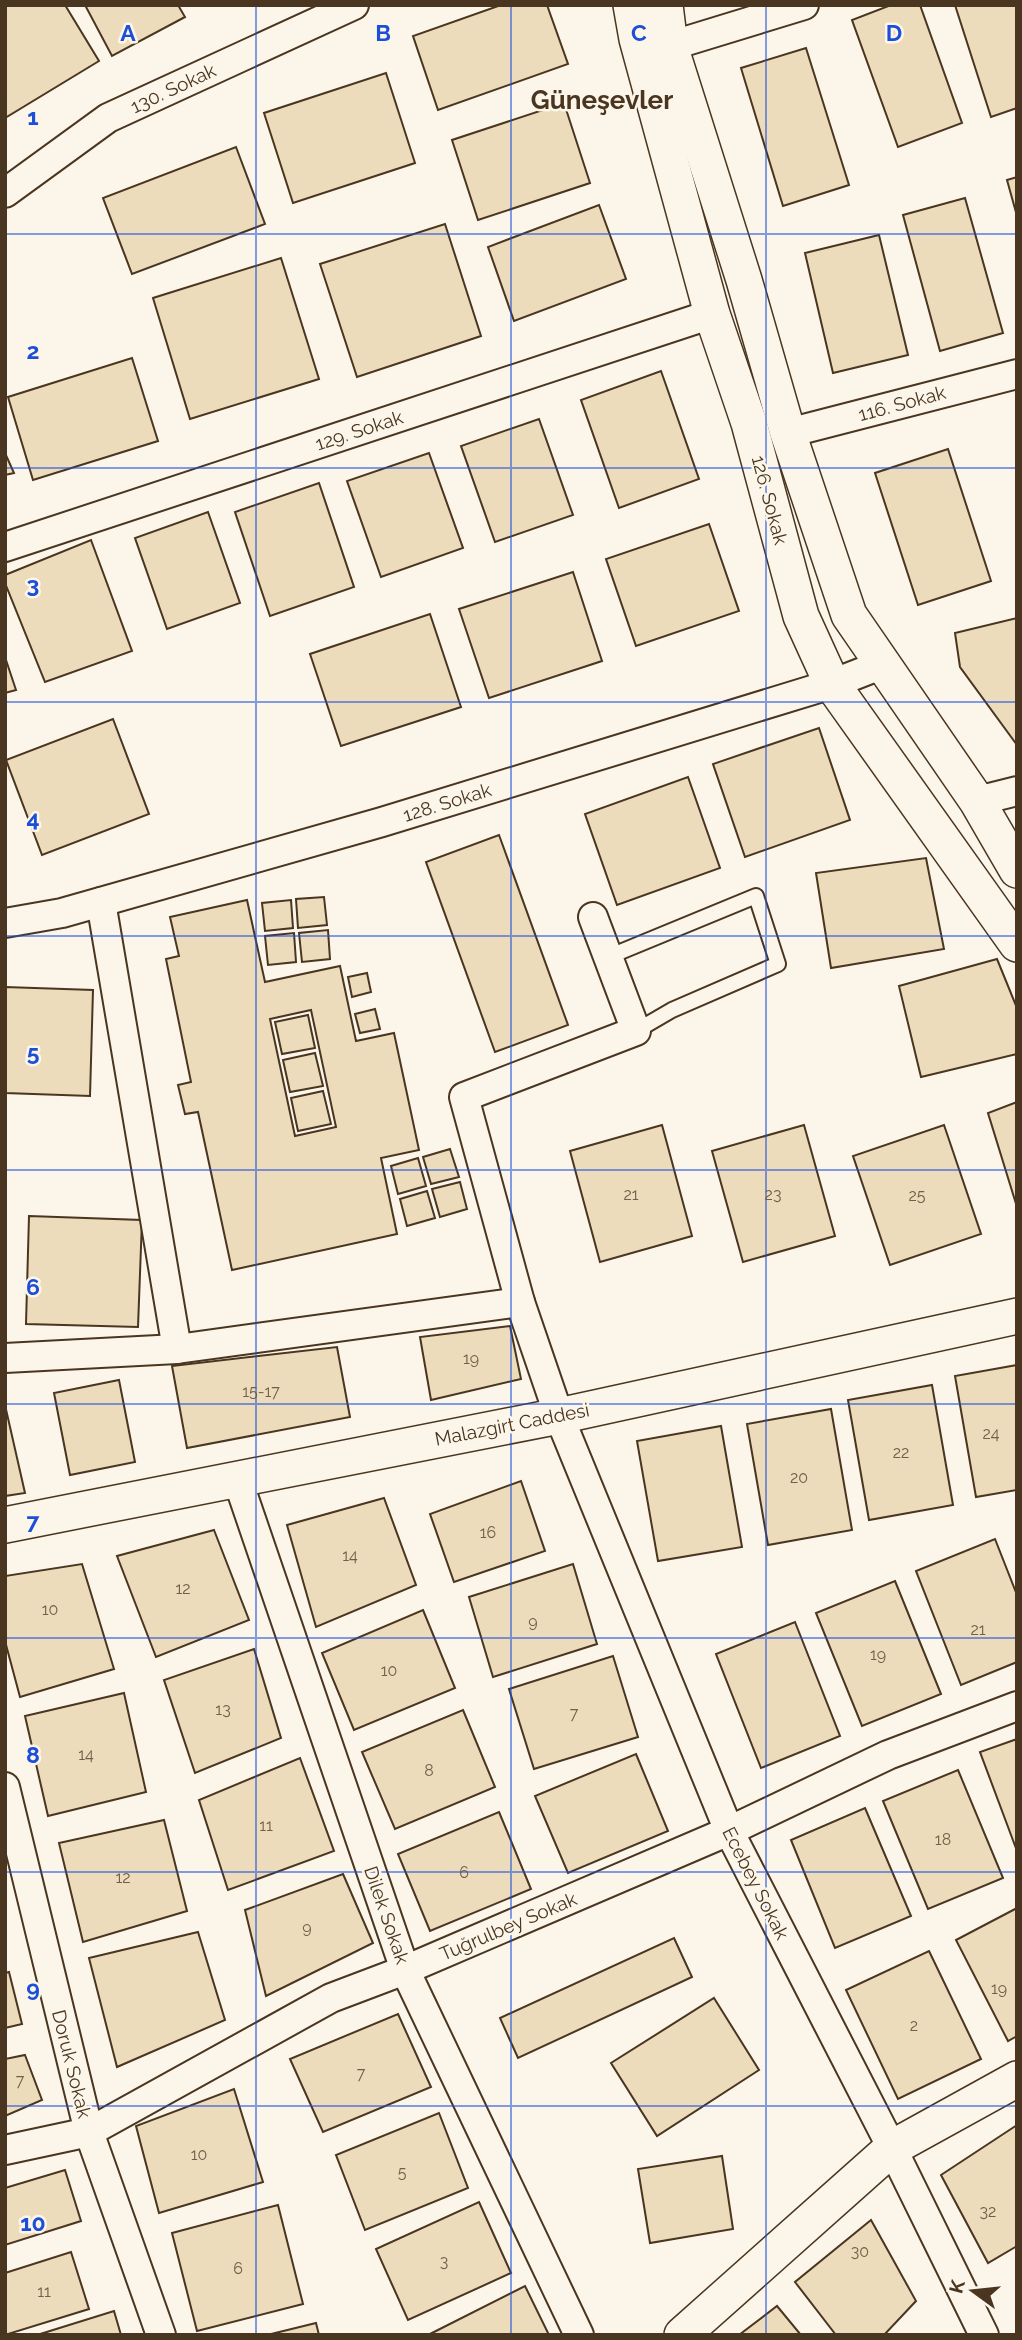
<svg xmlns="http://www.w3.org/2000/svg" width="1022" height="2340" font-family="Raleway,sans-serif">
<rect width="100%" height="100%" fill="#fbf6e9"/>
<g fill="#ecdcbc" stroke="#4a3520" stroke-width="2" fill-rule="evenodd">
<path d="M5,5H65L99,61L5,118Z"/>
<path d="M85,5H178L185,17L112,56Z"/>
<path d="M501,5H547L568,64L438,110L413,36Z"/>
<path d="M891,5H920L962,123L898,147L852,20Z"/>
<path d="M955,5H1017V108L991,117Z"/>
<path d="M806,48L849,185L783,206L741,68Z"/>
<path d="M386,73L415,163L293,203L264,113Z"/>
<path d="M564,103L590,183L478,220L452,140Z"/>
<path d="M236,147L265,224L132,274L103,198Z"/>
<path d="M1017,177V216L1007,180Z"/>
<path d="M965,198L1003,333L940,351L903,215Z"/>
<path d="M599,205L626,279L514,321L488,247Z"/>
<path d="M445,224L481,336L357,377L320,264Z"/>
<path d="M879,235L908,355L833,373L805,253Z"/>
<path d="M281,258L319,379L190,419L153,298Z"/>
<path d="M132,358L158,441L33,480L8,397Z"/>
<path d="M661,371L699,479L619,508L581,400Z"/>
<path d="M539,419L573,515L495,542L461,446Z"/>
<path d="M948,449L991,581L918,605L875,473Z"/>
<path d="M5,453L14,473L5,475Z"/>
<path d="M429,453L463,548L381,577L347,481Z"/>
<path d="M319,483L354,587L270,616L235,512Z"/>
<path d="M208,512L240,603L167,629L135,538Z"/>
<path d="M709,524L739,611L636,646L606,559Z"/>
<path d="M91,540L132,651L45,682L5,583V575Z"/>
<path d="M573,572L602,661L489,698L459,609Z"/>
<path d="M430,614L461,707L341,746L310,654Z"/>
<path d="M1017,618V745L960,667L955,633Z"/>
<path d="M5,657L16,690L5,693Z"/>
<path d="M113,719L149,814L42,855L6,760Z"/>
<path d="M819,728L850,820L745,857L713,764Z"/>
<path d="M688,777L720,868L617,905L585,814Z"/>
<path d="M499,835L568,1025L495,1052L426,862Z"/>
<path d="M926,858L944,949L831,968L816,873Z"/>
<path d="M324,897L327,925L298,928L296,899Z"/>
<path d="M247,900L265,982L340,966L356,1041L394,1033L419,1150L381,1158L397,1234L232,1270L198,1112L185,1114L178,1085L191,1082L166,959L179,956L170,917ZM311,1010L336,1127L295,1136L270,1019Z"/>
<path d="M291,900L293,928L265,931L262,903Z"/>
<path d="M328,930L330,959L302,962L299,933Z"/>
<path d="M294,933L296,962L268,965L265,936Z"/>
<path d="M997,959L1017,1008V1054L921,1077L899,986Z"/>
<path d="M367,973L371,992L352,997L348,977Z"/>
<path d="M5,987L93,990L90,1096L5,1093Z"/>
<path d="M375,1009L380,1029L360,1033L355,1014Z"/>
<path d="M308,1015L315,1048L282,1054L275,1022Z"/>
<path d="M315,1053L323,1086L290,1092L283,1060Z"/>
<path d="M323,1091L331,1124L298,1131L291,1098Z"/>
<path d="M1017,1102V1207L988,1113Z"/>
<path d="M662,1125L692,1236L600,1262L570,1151Z"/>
<path d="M804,1125L835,1236L743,1262L712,1151Z"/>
<path d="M944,1125L981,1234L890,1265L853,1156Z"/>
<path d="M450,1149L459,1177L431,1184L423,1157Z"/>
<path d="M418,1158L426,1186L398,1194L391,1166Z"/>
<path d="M460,1182L467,1209L440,1217L432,1189Z"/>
<path d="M427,1191L435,1218L407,1226L400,1199Z"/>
<path d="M29,1216L142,1220L138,1327L26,1324Z"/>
<path d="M510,1326L521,1379L431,1400L420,1337Z"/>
<path d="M337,1347L350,1417L187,1448L172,1366Z"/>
<path d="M1017,1365V1490L976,1497L955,1376Z"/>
<path d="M119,1380L135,1462L70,1475L54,1393Z"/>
<path d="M932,1385L953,1505L869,1520L848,1400Z"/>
<path d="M5,1405L25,1493L5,1496Z"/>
<path d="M831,1409L852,1530L768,1545L747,1424Z"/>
<path d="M721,1426L742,1547L658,1561L637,1441Z"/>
<path d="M521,1481L545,1551L454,1582L430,1514Z"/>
<path d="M384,1498L416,1585L316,1627L287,1525Z"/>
<path d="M214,1530L249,1620L156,1657L117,1556Z"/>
<path d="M995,1539L1017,1595V1662L961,1685L916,1571Z"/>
<path d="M82,1564L114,1669L20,1697L5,1641V1576Z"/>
<path d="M573,1564L597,1644L493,1677L469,1597Z"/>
<path d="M895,1581L941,1694L862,1726L816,1613Z"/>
<path d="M423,1610L455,1688L354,1730L322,1653Z"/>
<path d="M795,1622L840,1736L761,1768L716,1654Z"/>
<path d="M254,1649L281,1738L195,1773L164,1680Z"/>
<path d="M613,1656L638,1737L534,1769L509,1689Z"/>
<path d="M124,1693L146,1792L48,1816L25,1716Z"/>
<path d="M463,1710L495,1787L395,1829L362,1752Z"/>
<path d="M1017,1739V1851L980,1752Z"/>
<path d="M636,1754L668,1831L568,1873L535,1796Z"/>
<path d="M300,1758L334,1851L228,1890L199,1800Z"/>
<path d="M958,1770L1003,1878L928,1909L883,1801Z"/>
<path d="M865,1808L911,1916L835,1948L791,1840Z"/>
<path d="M499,1812L531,1889L430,1931L398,1854Z"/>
<path d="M164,1820L187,1911L83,1942L59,1843Z"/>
<path d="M343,1874L373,1943L266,1996L245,1910Z"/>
<path d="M1017,1908V2036L1008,2041L956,1940Z"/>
<path d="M198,1932L225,2020L117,2067L89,1958Z"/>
<path d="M674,1938L692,1977L518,2058L500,2018Z"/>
<path d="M929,1951L981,2059L898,2099L846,1990Z"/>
<path d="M9,1972L22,2024L5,2028V1973Z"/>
<path d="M714,1998L759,2070L657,2136L611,2063Z"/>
<path d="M398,2014L431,2087L323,2132L290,2059Z"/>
<path d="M25,2055L42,2100L5,2116V2059Z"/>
<path d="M234,2089L263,2182L159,2213L136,2126Z"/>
<path d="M439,2113L468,2188L365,2230L336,2155Z"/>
<path d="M1017,2125V2246L988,2263L941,2175Z"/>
<path d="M722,2156L733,2229L650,2243L638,2169Z"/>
<path d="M65,2170L81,2221L5,2245V2188Z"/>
<path d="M479,2202L511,2273L408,2320L376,2249Z"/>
<path d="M278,2205L303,2304L197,2331L172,2233Z"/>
<path d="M871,2220L916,2301L884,2335H836L795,2282Z"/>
<path d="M71,2252L89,2309L5,2335V2273Z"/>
<path d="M525,2286L549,2335H428Z"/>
<path d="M777,2306L801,2335H739Z"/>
<path d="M114,2311L121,2335H37Z"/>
<path d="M316,2323L319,2335H267Z"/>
</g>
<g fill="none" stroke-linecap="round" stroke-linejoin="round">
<g stroke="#4a3520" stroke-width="18">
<path id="service" d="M608,957L756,896L778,964L672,1010L636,1031"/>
</g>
<g stroke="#4a3520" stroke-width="32">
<g id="minor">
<path d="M670,46L804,5"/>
<path d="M5,193L108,118L354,5"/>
<path d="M788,433L1017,374"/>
<path d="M5,547L712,314"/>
<path d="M977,801L1017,791"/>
<path d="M101,902L177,1349"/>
<path d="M593,917L636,1031L464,1097L520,1302L559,1416L729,1831L892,2148L984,2335"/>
<path d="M5,923L62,913L382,822L832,684L883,664"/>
<path d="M5,1358L177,1349L520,1302"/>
<path d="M237,1478L405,1970L579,2335"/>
<path d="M5,1787L89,2132L161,2335"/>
<path d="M5,2150L89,2132L331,1998L405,1970L729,1831L888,1755L1017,1706"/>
</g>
</g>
<g stroke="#4a3520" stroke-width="38">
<g id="tertiary">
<path d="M631,5L637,39L712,314L749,423L801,616L832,684L1017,944"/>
<path d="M665,5L670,46L744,280L788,433L849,615L977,801L1017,870"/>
<path d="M5,1525L559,1416L1017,1316"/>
<path d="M682,2335L892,2148L1017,2079"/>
</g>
</g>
<use href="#service" stroke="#fbf6e9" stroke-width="14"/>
<use href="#minor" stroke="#fbf6e9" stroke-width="28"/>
<use href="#tertiary" stroke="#fbf6e9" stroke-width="35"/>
</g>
<path fill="none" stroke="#1d4ed8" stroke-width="2" stroke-opacity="0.55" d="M256,5V2335M511,5V2335M766,5V2335M5,234H1017M5,468H1017M5,702H1017M5,936H1017M5,1170H1017M5,1404H1017M5,1638H1017M5,1872H1017M5,2106H1017"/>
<g text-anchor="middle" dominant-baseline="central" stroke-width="5" stroke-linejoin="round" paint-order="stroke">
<g font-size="16" fill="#725f47">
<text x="631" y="1194">21</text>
<text x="773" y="1194">23</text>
<text x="917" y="1195">25</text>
<text x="471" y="1358">19</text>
<text x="261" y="1391">15-17</text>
<text x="991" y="1433">24</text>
<text x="901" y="1452">22</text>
<text x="799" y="1477">20</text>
<text x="488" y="1532">16</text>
<text x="350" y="1555">14</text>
<text x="183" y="1588">12</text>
<text x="50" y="1609">10</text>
<text x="533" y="1621">9</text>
<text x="978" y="1629">21</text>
<text x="878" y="1654">19</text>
<text x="389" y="1670">10</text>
<text x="223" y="1709">13</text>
<text x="574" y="1713">7</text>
<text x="86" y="1754">14</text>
<text x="429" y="1770">8</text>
<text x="266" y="1825">11</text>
<text x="943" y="1839">18</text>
<text x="464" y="1872">6</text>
<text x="123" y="1877">12</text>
<text x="307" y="1927">9</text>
<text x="999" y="1988">19</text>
<text x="914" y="2025">2</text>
<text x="361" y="2073">7</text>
<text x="20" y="2080">7</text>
<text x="199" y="2154">10</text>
<text x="402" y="2172">5</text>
<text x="988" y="2211">32</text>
<text x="860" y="2251">30</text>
<text x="444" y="2261">3</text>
<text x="238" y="2268">6</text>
<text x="44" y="2291">11</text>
</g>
<g font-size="19" fill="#4a3520" stroke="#fbf6e9">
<text transform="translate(173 88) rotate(-25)">130. Sokak</text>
<text transform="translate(902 403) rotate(-15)">116. Sokak</text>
<text transform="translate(359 430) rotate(-18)">129. Sokak</text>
<text transform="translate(770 500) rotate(75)">126. Sokak</text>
<text transform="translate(447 802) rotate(-17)">128. Sokak</text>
<text transform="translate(512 1424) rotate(-11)">Malazgirt Caddesi</text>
<text transform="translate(756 1883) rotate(63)">Ecebey Sokak</text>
<text transform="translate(387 1915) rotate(71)">Dilek Sokak</text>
<text transform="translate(508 1926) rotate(-23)">Tuğrulbey Sokak</text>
<text transform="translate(72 2064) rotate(76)">Doruk Sokak</text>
</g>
<g font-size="26" font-weight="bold" fill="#4a3520" stroke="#fbf6e9">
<text x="602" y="100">Güneşevler</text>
</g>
</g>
<g font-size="23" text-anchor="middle" font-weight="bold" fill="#1d4ed8" stroke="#fbf6e9" stroke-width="5" stroke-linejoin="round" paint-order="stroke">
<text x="128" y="41">A</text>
<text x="383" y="41">B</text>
<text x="639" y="41">C</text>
<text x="894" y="41">D</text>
<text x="33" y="125">1</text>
<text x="33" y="359">2</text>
<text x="33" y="593">3</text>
<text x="33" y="827">4</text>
<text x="33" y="1061">5</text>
<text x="33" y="1295">6</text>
<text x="33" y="1529">7</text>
<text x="33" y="1763">8</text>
<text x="33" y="1997">9</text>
<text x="33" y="2231">10</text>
</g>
<rect width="1022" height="2340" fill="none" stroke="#4a3520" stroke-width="14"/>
<g transform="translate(973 2291) rotate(285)" stroke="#fbf6e9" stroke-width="5" paint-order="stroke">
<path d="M0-5L12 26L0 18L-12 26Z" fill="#4a3520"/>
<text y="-10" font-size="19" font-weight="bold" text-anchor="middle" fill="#4a3520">K</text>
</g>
</svg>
